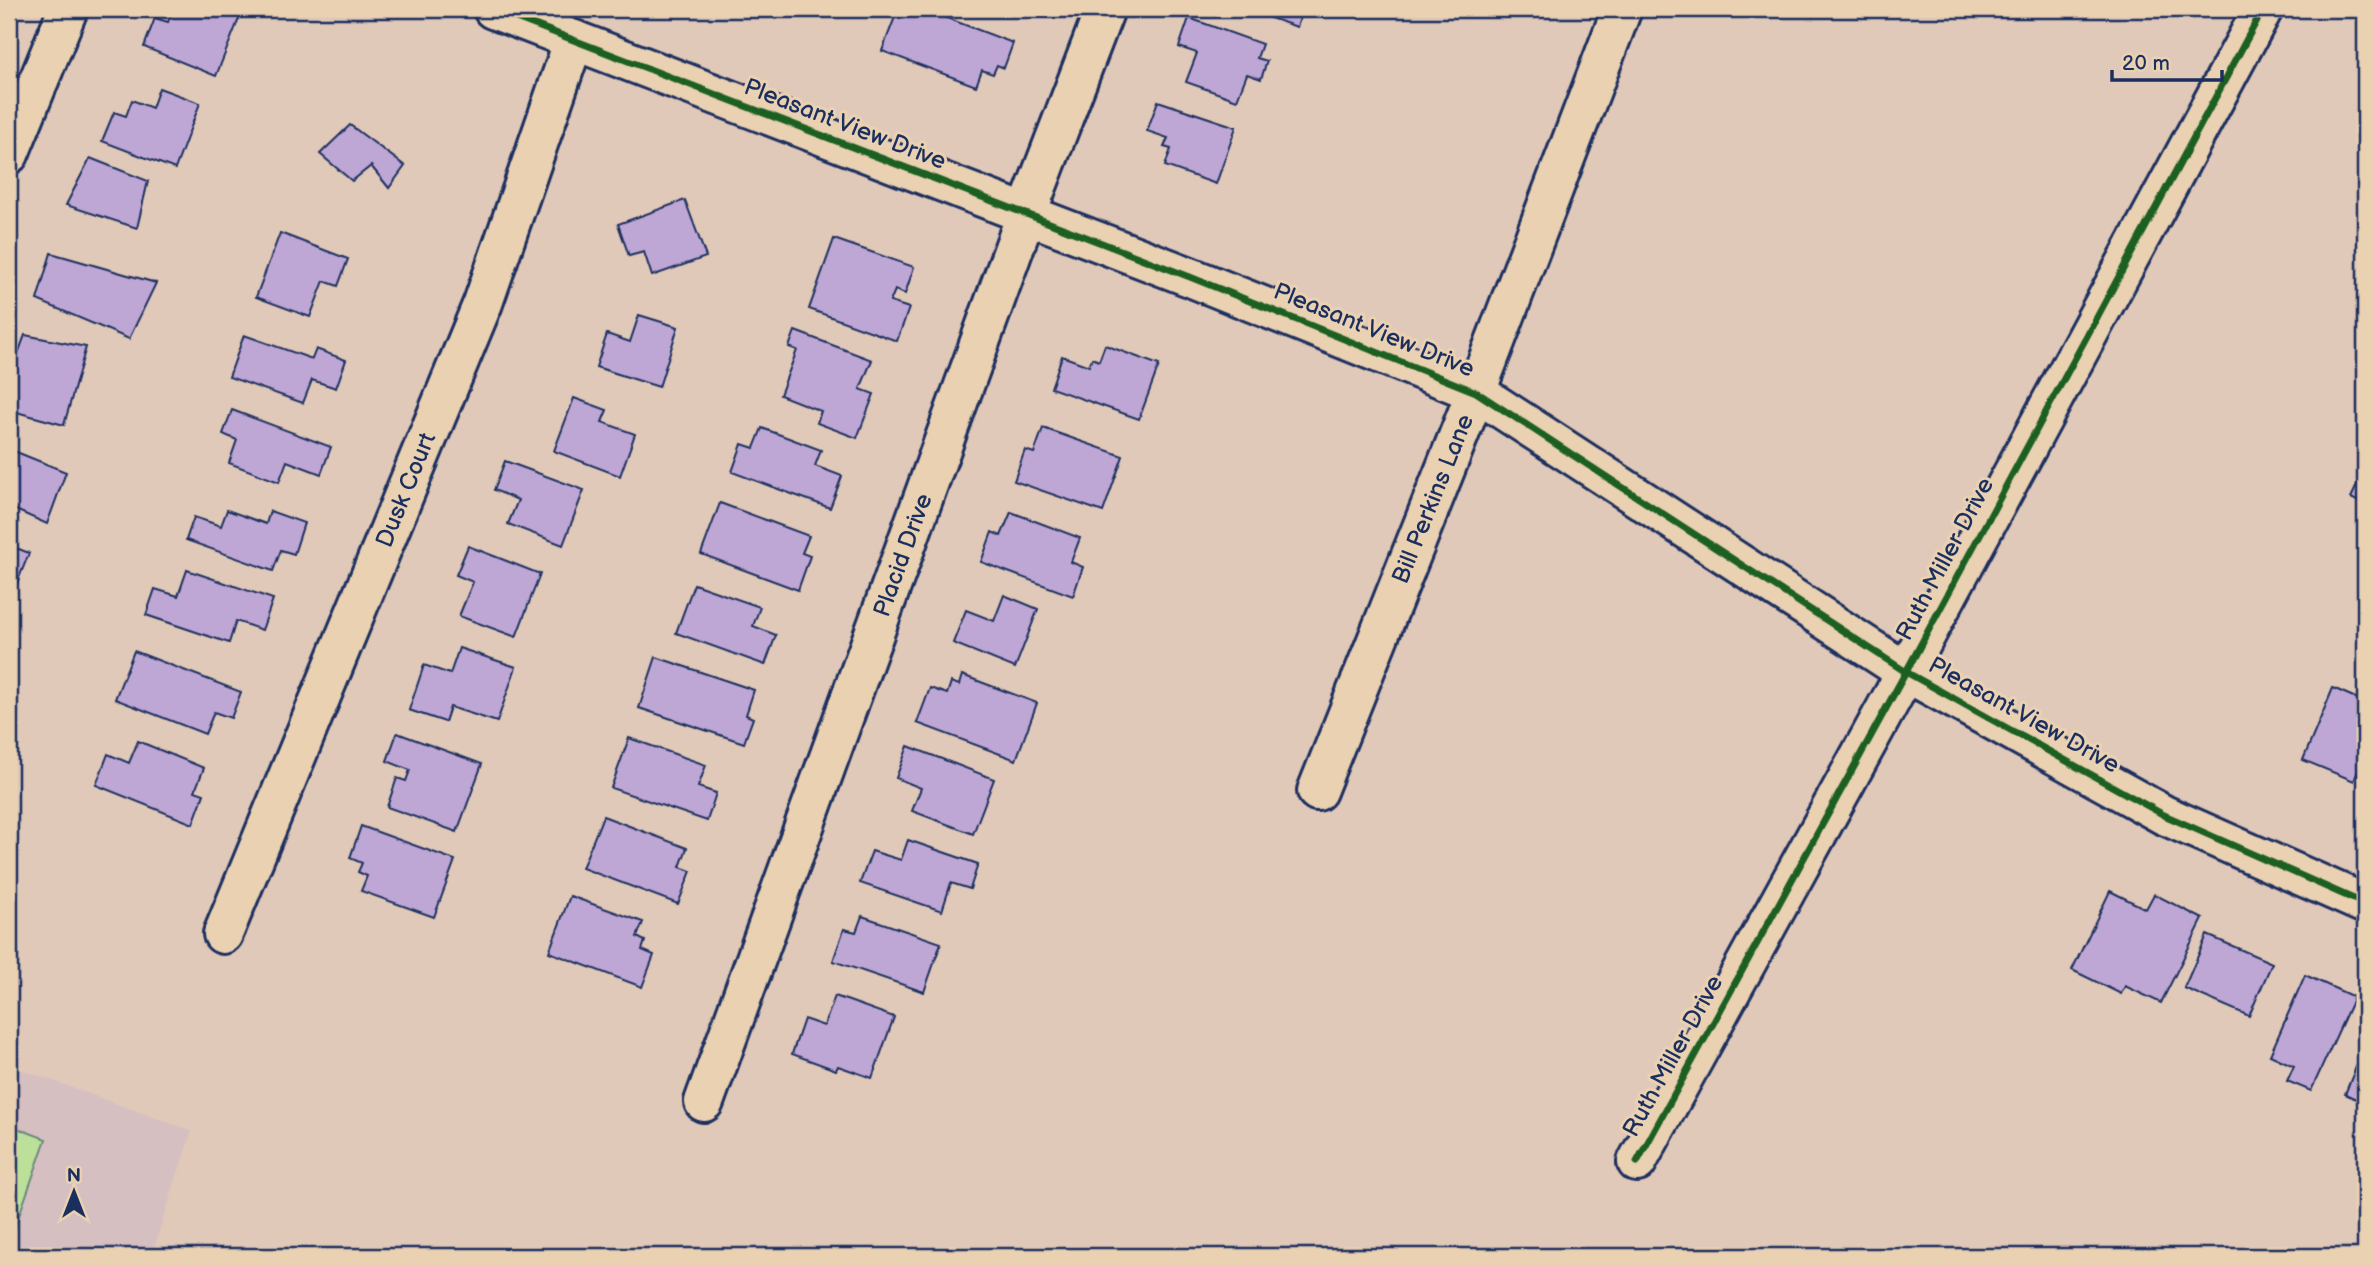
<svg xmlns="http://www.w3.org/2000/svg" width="2374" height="1265" font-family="'Balsamiq Sans',sans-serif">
<rect width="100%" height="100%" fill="#e1c9b9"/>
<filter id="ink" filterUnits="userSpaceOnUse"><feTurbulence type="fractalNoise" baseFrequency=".0143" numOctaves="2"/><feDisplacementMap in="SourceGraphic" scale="14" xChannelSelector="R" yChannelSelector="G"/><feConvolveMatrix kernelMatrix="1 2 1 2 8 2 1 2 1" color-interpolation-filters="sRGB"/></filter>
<g filter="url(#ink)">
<path fill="#d6bfc1" d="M9,1065L192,1131L151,1256H9Z"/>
<path fill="#bce09a" stroke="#6c887c" stroke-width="2" d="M9,1125L46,1139L9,1244Z"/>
<g fill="#bea7d5" stroke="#1b2f5e" stroke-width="2">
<path d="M173,9L193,14L196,9L242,11L216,76L144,47L155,18L168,22Z"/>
<path d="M898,9H923L1013,43L1004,68L997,65L993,74L982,70L976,86L882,51Z"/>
<path d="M1244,9H1303L1297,27Z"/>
<path d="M1189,18L1262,44L1257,58L1267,61L1261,79L1247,74L1237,100L1186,82L1197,53L1179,47Z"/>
<path d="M159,88L200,103L175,169L102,141L114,112L126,116L132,100L152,108Z"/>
<path d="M1158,101L1236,127L1216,184L1165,166L1171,149L1164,147L1168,138L1147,131Z"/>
<path d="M350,125L405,166L389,188L371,166L352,181L320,154Z"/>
<path d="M90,158L148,181L137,228L66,205Z"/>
<path d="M685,200L706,257L652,276L644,252L629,256L618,224Z"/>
<path d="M280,233L348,259L338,286L324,281L310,317L256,297Z"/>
<path d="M834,239L914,267L905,294L895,290L890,302L909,308L897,341L809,309Z"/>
<path d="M51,253L156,283L129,339L37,300Z"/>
<path d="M639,315L678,327L659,387L596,367L607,334L630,342Z"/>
<path d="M795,331L872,360L860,389L874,394L857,438L817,423L821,411L780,395L797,350L789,347Z"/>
<path d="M25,335L86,347L64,425L9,410V378Z"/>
<path d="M244,335L312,359L316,349L346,360L336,388L312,380L303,403L229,377Z"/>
<path d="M1105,345L1159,365L1139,419L1051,388L1062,356L1089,366L1092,358L1099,361Z"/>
<path d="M574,398L607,410L602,422L635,434L620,476L554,451Z"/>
<path d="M232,410L331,447L321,474L287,461L279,482L229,463L237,440L223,434Z"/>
<path d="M762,428L821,450L815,466L842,476L830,508L732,472L742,444L754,448Z"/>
<path d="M1043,428L1123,456L1103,512L1014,481L1025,450L1034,453Z"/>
<path d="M9,449L66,472L47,524L9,507Z"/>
<path d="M505,461L584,490L563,545L508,524L518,500L494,490Z"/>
<path d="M2365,468V505L2351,498Z"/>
<path d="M720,503L809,536L802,553L810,556L798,590L701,554Z"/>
<path d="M227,510L266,524L270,511L304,523L294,554L281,550L273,571L186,540L194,517L221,526Z"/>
<path d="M1011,512L1080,538L1071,562L1083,567L1073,596L981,562L992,532L1001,536Z"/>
<path d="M9,545L29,553L9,603Z"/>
<path d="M468,546L540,574L516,637L459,616L473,582L456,575Z"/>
<path d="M187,570L273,599L262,630L236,621L229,643L146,615L155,589L178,596Z"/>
<path d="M694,584L760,607L753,626L776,635L765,665L676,633Z"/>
<path d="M1004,595L1038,609L1015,668L953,643L966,610L994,621Z"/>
<path d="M459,648L516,667L497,722L450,707L445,722L409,710L424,665L450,674Z"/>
<path d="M134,651L241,692L231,718L214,712L205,734L115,699Z"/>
<path d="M656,657L754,690L746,715L753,718L744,743L639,708Z"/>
<path d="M962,675L1037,703L1016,760L917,723L930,688L947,694L951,682L959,685Z"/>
<path d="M2333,688L2365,702V754L2354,781L2303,760Z"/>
<path d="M397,733L482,764L457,832L387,807L397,778L406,781L410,770L387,761Z"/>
<path d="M629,738L706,765L698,787L716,793L707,821L611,788Z"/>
<path d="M138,741L204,768L195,791L204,794L193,824L96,785L108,754L129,763Z"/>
<path d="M908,746L994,779L973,834L912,811L921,788L896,778Z"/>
<path d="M603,816L687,848L680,867L691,871L678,904L582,868Z"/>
<path d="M361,826L455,860L434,917L361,891L367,876L358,872L362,863L350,858Z"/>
<path d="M908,840L978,864L970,889L951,883L942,911L860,883L872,851L901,860Z"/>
<path d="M2110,891L2146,909L2154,894L2203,919L2161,1003L2125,986L2121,994L2072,970Z"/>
<path d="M570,896L643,922L637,937L645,941L642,950L654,955L642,987L549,952Z"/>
<path d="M862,916L941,943L924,992L833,961L844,929L856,932Z"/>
<path d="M2207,935L2272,963L2249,1016L2184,988Z"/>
<path d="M2305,975L2354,997L2311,1091L2287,1081L2294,1066L2270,1055Z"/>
<path d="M835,996L894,1017L872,1078L838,1066L836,1070L792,1054L804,1019L824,1026Z"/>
<path d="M2365,1045V1103L2345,1094Z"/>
</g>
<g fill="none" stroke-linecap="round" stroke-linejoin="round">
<g stroke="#1b2f5e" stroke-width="44">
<g id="minor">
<path d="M493,9L1190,277L1476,392L1906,672L2164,815L2365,904"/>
<path d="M9,154L68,9"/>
<path d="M1317,791L1476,392L1622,9"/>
<path d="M223,934L483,303L574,40"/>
<path d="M704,1102L1026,215L1105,9"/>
<path d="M1637,1162L1906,672L2263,9"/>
</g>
</g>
<use href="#minor" stroke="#ead1b2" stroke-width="38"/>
<g stroke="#ead1b2" stroke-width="11">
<g id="cycleway">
<path d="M493,9L1190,277L1476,392L1906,672L2164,815L2365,904"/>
<path d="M1637,1162L1906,672L2263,9"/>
</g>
</g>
<use href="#cycleway" stroke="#1b5e20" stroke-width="7"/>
</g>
</g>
<g text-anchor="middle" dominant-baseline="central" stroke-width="6" stroke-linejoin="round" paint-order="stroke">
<g font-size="24" fill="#1b2f5e" stroke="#ead1b2">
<text transform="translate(845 124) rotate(21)">Pleasant View Drive</text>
<text transform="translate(1374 330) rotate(22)">Pleasant View Drive</text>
<text transform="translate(406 490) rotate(-68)">Dusk Court</text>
<text transform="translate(1433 499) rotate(-68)">Bill Perkins Lane</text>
<text transform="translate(903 555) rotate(-70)">Placid Drive</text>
<text transform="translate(1945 559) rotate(-62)">Ruth Miller Drive</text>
<text transform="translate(2024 715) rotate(29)">Pleasant View Drive</text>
<text transform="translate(1673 1056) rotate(-61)">Ruth Miller Drive</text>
</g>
</g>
<rect width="2374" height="1265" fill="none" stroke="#ead1b2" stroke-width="35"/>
<rect x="18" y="18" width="2339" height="1230" fill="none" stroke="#1b2f5e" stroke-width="2.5" filter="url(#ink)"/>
<g transform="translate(74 1192)" stroke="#ead1b2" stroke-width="5" paint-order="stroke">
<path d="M0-5L12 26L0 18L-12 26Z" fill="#1b2f5e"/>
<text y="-10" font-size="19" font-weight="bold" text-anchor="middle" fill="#1b2f5e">N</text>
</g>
<path d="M2112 70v10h110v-10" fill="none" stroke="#1b2f5e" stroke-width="3.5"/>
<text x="2122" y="70" font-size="21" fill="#1b2f5e" stroke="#ead1b2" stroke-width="5" paint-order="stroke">20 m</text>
</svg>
